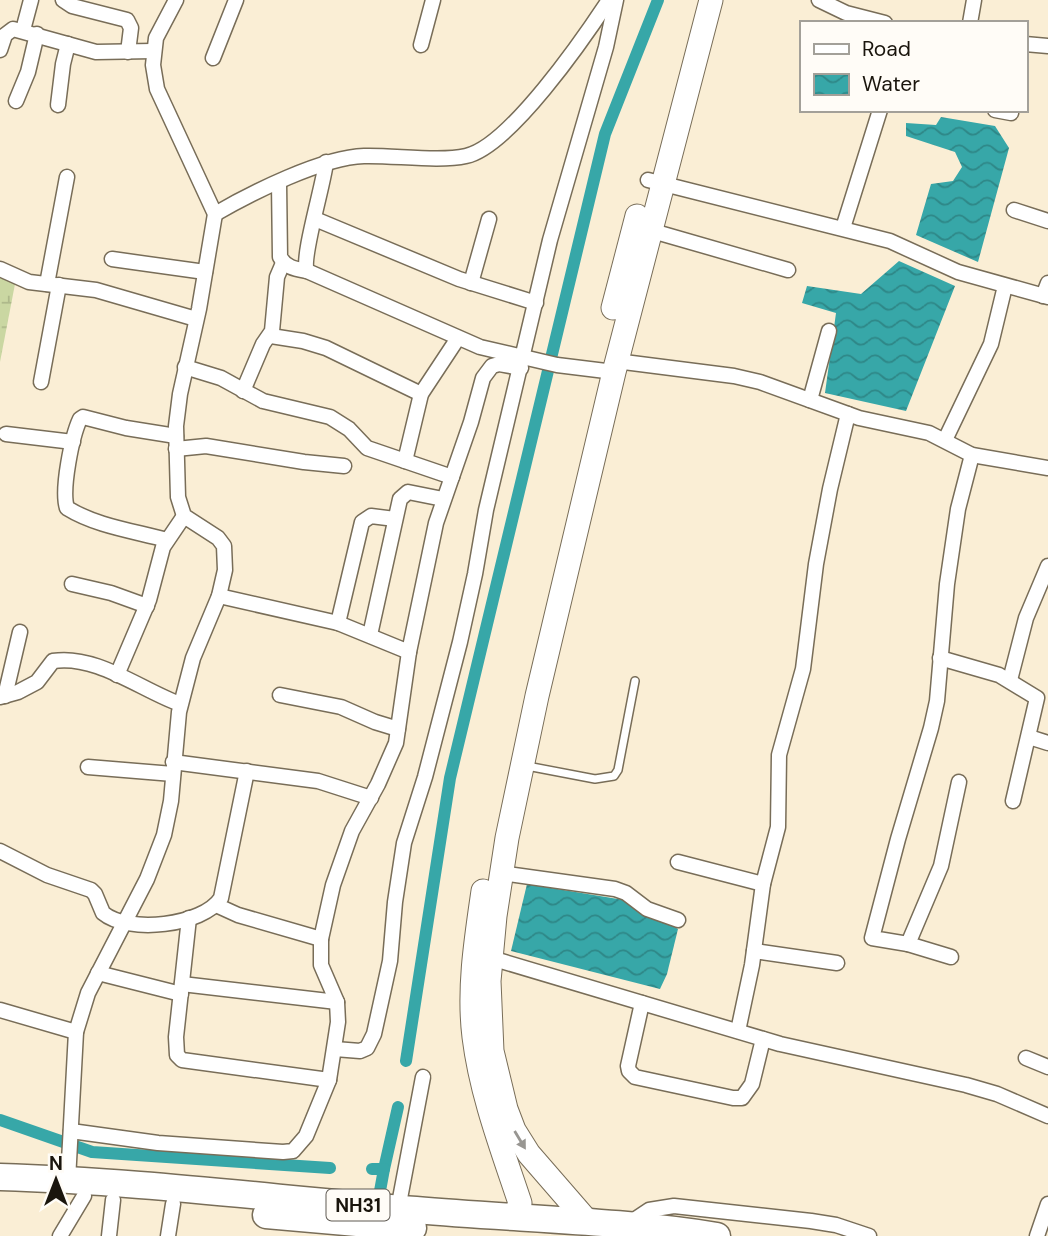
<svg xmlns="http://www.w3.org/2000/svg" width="1048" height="1236" font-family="'DM Sans',sans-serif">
<defs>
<pattern id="wetland-marsh" width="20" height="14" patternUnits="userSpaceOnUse" patternTransform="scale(1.75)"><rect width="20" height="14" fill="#cad7a2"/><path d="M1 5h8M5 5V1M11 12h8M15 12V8" fill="none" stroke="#adb88a"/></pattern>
<pattern id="water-waves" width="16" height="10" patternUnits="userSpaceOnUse" patternTransform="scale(1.75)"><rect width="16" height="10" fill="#37a7a8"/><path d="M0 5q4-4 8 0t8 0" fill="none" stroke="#2e8787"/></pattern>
</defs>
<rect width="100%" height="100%" fill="#faeed5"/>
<path fill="url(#wetland-marsh)" d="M0,275L15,284L0,362Z"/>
<g fill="url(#water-waves)">
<path d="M941,117L995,126L1009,148L978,262L916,235L931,184L953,181L962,167L955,152L906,136V123L936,125Z"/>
<path d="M899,261L955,286L906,411L825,393L836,313L802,303L807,286L861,294Z"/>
<path d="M527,884L624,900L678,929L667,974L660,989L511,951Z"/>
</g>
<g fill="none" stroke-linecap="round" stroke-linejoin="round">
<g stroke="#37a7a8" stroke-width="12">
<path d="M406,1061L450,778L605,134L658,0"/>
<path d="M0,1120L92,1152L330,1168"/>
<path d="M372,1169H384L398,1107"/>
<path d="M380,1191L384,1169"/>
</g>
<g stroke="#786d58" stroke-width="10">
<path id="lane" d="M527,766L595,779L614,776L618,770L635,681"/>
</g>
<g stroke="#786d58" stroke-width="17">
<g id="street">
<path d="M63,0L72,6L127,20L131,28L128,52"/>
<path d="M819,0L846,13L885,23"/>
<path d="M970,23L974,0"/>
<path d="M23,30L31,0"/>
<path d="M1025,44L1048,46"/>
<path d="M421,45L433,0"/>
<path d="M0,50L5,35L13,29L96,52L153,51"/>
<path d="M213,58L236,0"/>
<path d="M16,101L28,72L37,34"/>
<path d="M58,105L63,64L68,44"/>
<path d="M995,110L1011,113"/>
<path d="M326,162C324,183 301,258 307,271L480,347L557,365L614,372"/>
<path d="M648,180L890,241L958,272L1048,297"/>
<path d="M279,183L280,257C286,268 296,269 307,271"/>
<path d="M1014,210L1048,221"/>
<path d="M215,214C251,193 323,157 364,156C393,155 439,162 466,156C509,147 584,38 609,0"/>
<path d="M315,219L459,279L536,303"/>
<path d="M843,228L880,110"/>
<path d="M649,230L788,270"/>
<path d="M112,259L205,272"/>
<path d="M0,269L29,282L96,290L196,319"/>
<path d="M471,283L489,219"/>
<path d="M47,284L67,177"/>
<path d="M1043,296L1048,283"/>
<path d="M271,336L303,341L326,348L421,394"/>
<path d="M616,361L734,376L760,382L859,418L929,433L972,455L1048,468"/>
<path d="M185,367L221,378L263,401L330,417L349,429L367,448L452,477"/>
<path d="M41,382L59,285"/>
<path d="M243,391L263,344L272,331L277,277L283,263"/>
<path d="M810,400L829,331"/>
<path d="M6,434L73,442"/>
<path d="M945,440L991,344L1005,286"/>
<path d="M176,449L206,446L304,462L344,466"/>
<path d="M405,461L421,394L458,338"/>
<path d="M167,540C134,531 96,526 67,508C61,490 72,436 80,419L83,417L126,428L176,436"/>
<path d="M72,584L111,593L147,606"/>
<path d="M219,596L338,623L409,652L436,523L471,422L483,378L492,366L499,364L521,368"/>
<path d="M338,623L362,522L371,516L395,519"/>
<path d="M370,635L400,499L408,492L443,499"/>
<path d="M940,658L999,675L1037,698L1013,801"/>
<path d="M117,675L149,600L163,547L184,516"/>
<path d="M1010,680L1026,618L1048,566"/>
<path d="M280,695L341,707L375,722L398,729"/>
<path d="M5,696L20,632"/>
<path d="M0,697L18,692L37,682L53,661C96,654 141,690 180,704"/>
<path d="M1029,737L1048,743"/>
<path d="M173,762L318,781L371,798"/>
<path d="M88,767L173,774"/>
<path d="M0,851L47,875L91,890L95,894L103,913C128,934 203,926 221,898L247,771"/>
<path d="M678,862L763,884"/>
<path d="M501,873L615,889L626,893L647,909L678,920"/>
<path d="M216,905L238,915L321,939"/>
<path d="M189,918L176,1037L177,1055L182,1060L329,1080"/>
<path d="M908,944L872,938L898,839L931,728L937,701L947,584L958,509L972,455"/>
<path d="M754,951L837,963"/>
<path d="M951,957L908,944L941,866L959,782"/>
<path d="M491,958L780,1044L966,1085L997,1094L1048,1116"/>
<path d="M98,973L181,994"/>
<path d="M182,984L337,1002"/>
<path d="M642,1003L628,1066L629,1071L635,1077L733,1098H742L752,1084L763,1039"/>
<path d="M0,1010L76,1032"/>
<path d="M738,1031L752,965L763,884L778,827L779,755L803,669L816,564L830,489L848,414"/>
<path d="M335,1049L360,1051L367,1048L374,1034L390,961L395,902L404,843L425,777L460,642L475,574L486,510L550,240L606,47L616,0"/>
<path d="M1026,1058L1048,1067"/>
<path d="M71,1131L158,1143L283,1152L293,1151L306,1136L329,1080L338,1022L337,1002L321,965V939L333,885L352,831L378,784L396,743L409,652"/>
<path d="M68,1180L76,1032L88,993L147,879L164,835L171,801L179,712L193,658L219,596L225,570L224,546L218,538L184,516L178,497L176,426L180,394L199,309L215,214L157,89L153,65L156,38L176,0"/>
<path d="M398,1209L423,1077"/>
<path d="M628,1224L649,1210L674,1206L811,1221L836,1225L869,1236"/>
<path d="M60,1236L84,1196"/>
<path d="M109,1236L113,1200"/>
<path d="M168,1236L173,1204"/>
<path d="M1037,1236L1048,1204"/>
</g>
</g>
<g stroke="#786d58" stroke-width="25">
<g id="primary">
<path d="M613,308L637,216"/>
<path d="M483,891C476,939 468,989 474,1037C481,1094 502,1149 520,1203L518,1210L510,1216"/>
<path d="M588,1222L529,1154L514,1130L506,1109L492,1051L489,981L495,916L507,838L537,696L614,372L711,0"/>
</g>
</g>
<g stroke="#786d58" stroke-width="29">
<g id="highway">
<path d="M0,1177C139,1181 278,1199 416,1210C517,1219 617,1220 717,1236"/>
<path d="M266,1215L413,1228"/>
</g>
</g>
<use href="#lane" stroke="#fff" stroke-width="7"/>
<use href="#street" stroke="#fff" stroke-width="14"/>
<use href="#primary" stroke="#fff" stroke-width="23"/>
<use href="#highway" stroke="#fff" stroke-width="26"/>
</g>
<defs><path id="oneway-solid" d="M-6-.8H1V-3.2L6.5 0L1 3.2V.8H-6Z" transform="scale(1.75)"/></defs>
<use fill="#989692" href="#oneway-solid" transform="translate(520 1140) rotate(59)"/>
<g text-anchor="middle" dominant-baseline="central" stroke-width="5" stroke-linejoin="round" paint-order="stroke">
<rect fill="#fffcf7" stroke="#5f5a53" stroke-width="2" x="326.5" y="1189.5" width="63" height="31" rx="5"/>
<g font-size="19" font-weight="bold" fill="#1a150d">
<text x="358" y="1205">NH31</text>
</g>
</g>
<rect x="800" y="21" width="228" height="91" fill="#fffcf7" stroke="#a3a099" stroke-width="2"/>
<rect x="814" y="44" width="35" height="10" fill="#ffffff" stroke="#a3a099" stroke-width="2"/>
<text x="862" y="56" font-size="21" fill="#1a150d">Road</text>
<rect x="814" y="74" width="35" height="21" fill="url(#water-waves)" stroke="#a3a099" stroke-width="2"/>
<text x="862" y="91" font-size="21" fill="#1a150d">Water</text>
<g transform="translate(56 1180)" stroke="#fffcf7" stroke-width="5" paint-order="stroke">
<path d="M0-5L12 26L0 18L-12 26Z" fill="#1a150d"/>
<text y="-10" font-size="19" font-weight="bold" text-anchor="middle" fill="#1a150d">N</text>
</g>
</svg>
